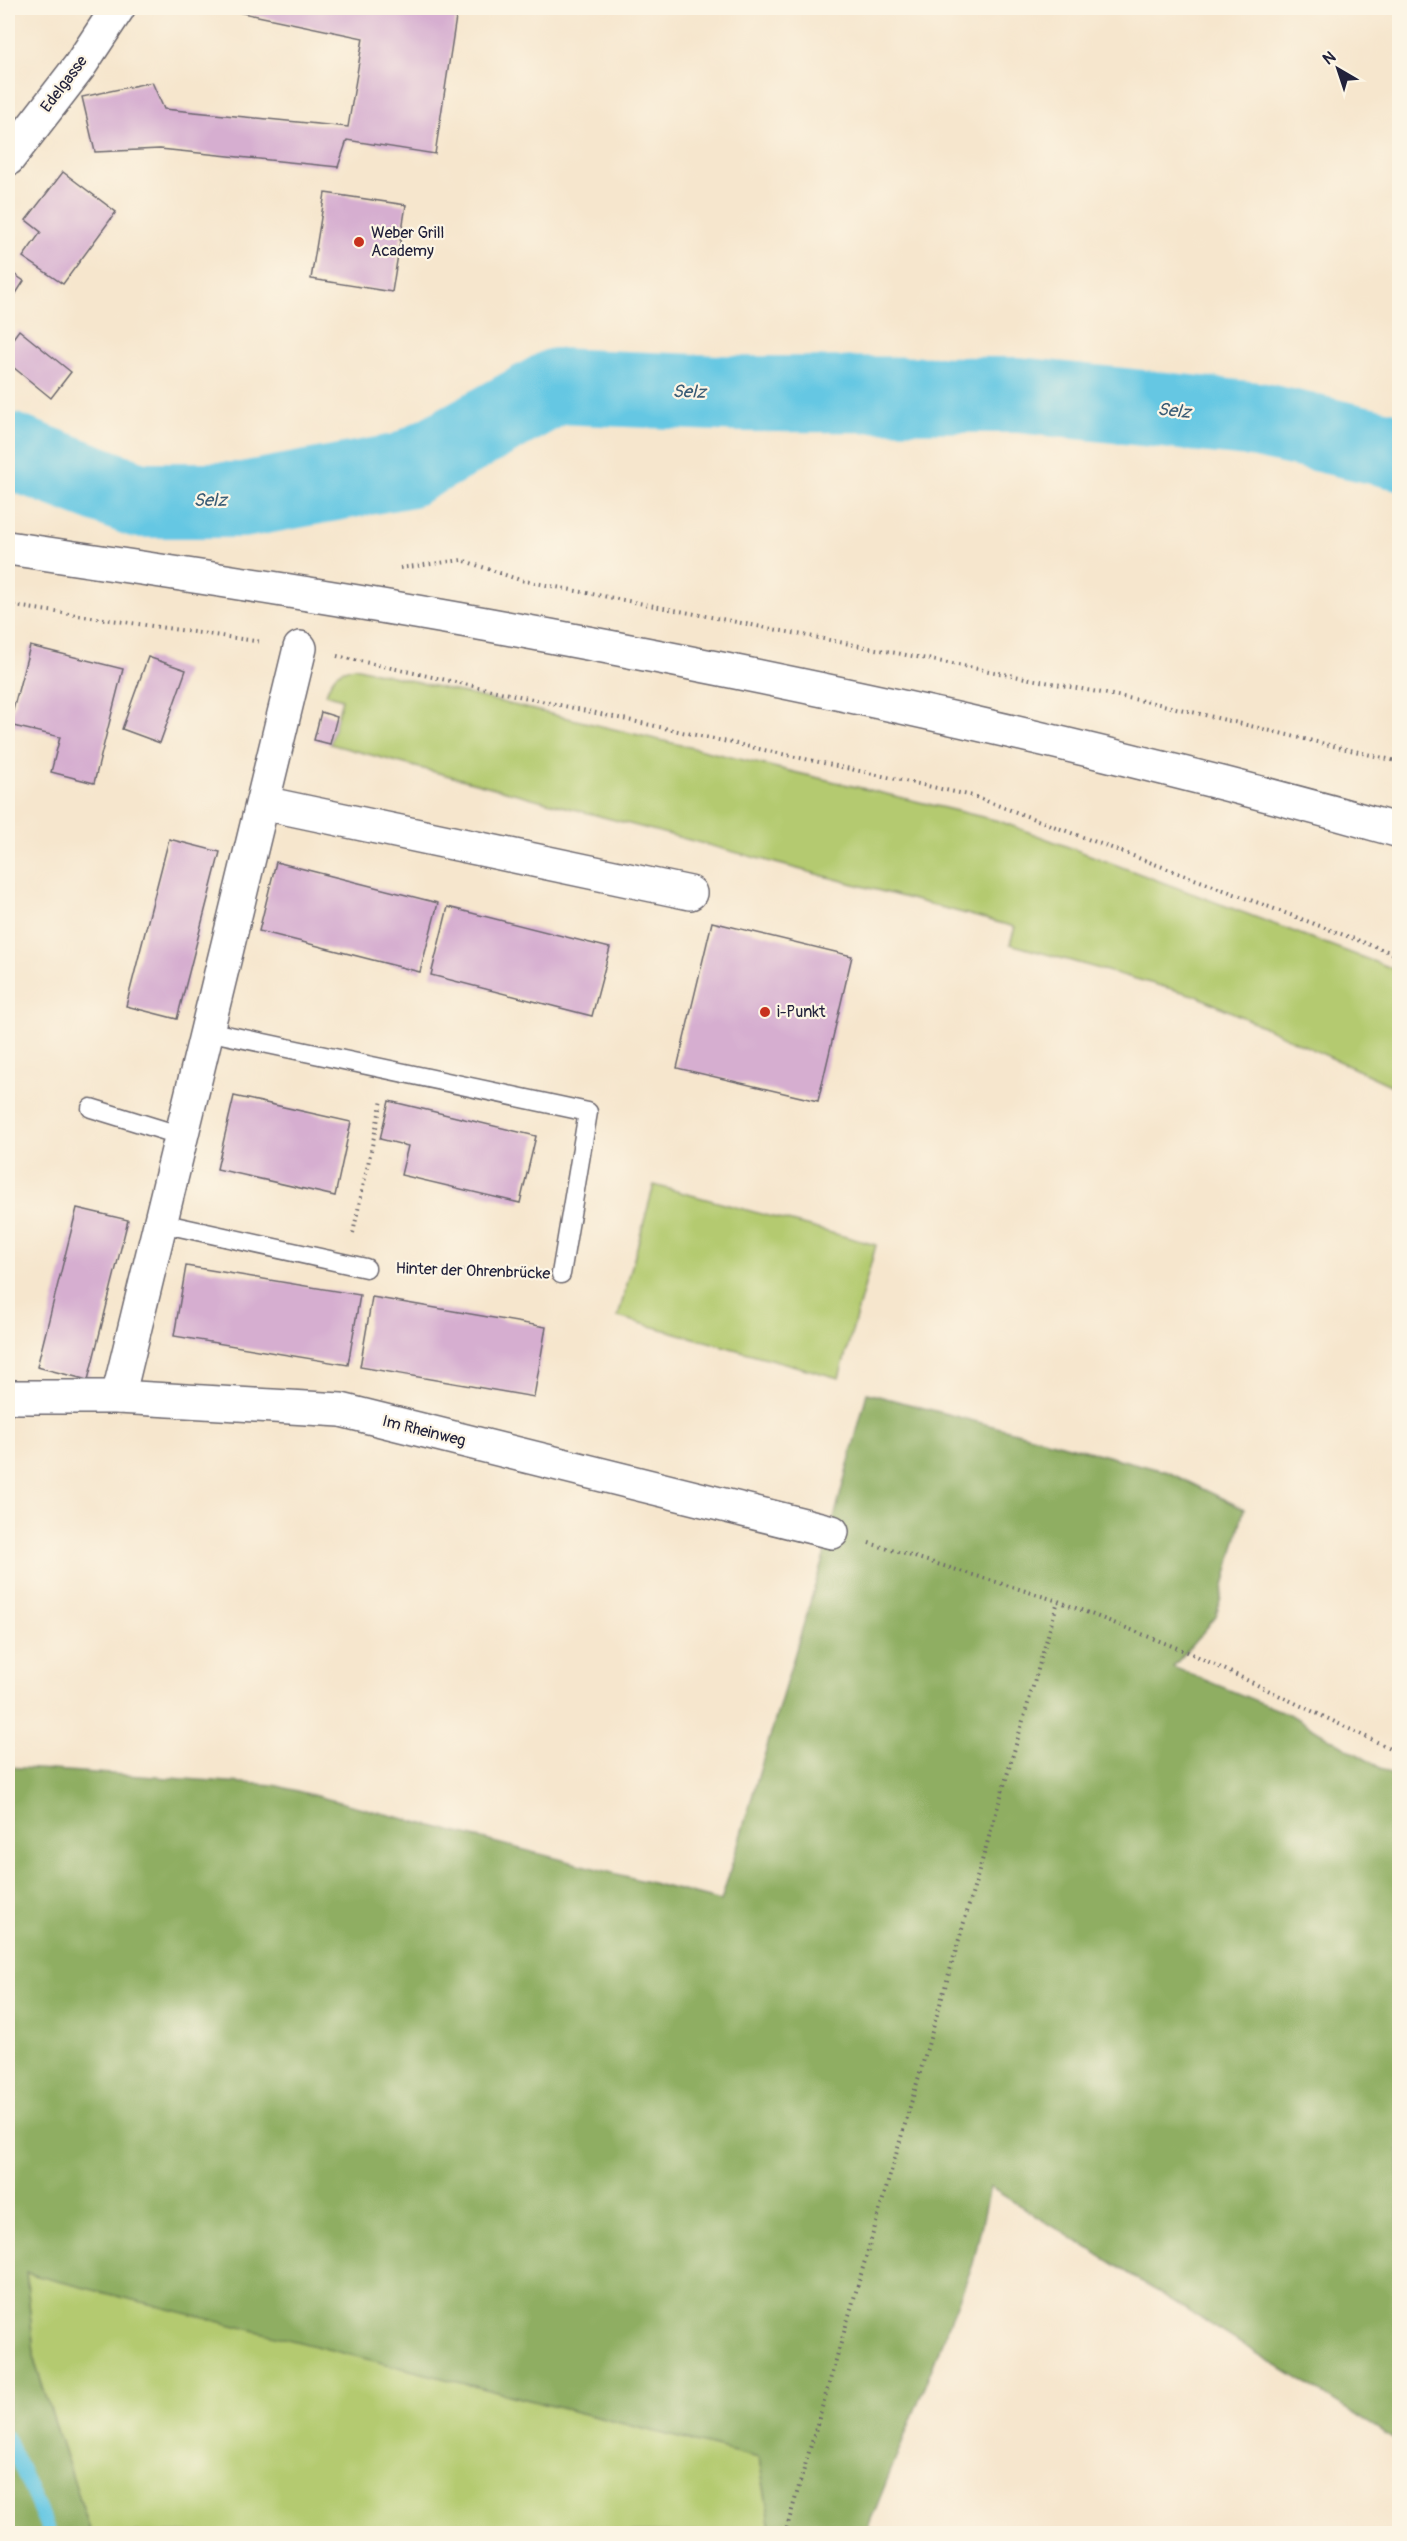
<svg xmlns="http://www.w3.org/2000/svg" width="1407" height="2541" font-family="Pangolin,sans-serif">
<rect width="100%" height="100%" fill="#fcf5e5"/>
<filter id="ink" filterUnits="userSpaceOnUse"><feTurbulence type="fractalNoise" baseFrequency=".0167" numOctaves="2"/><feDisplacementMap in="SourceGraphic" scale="12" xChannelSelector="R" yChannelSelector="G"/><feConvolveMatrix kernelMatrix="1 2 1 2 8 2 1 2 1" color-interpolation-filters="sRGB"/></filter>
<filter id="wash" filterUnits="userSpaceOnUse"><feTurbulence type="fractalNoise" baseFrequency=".008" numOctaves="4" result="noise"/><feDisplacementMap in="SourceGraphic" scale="24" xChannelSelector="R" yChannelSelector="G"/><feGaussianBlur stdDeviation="1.35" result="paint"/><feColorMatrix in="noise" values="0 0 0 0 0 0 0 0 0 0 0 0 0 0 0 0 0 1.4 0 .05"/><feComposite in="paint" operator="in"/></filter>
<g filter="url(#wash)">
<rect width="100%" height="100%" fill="#f6e6cd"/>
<g fill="#b4ca6f" stroke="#6b7655" stroke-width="1.5">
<path d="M354,667L999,821L1399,971V1089L1197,996L1010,944L1015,927L330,744L342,699L326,694C332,677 335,671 354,667Z"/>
<path d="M654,1185L876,1245L839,1378L618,1317Z"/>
<path d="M26,2272L759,2458L772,2533H91L35,2363Z"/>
</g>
<path fill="#8fae62" stroke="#58684e" stroke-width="1.5" d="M867,1393L1168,1472L1244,1509L1216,1617L1173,1667L1291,1715L1399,1779V2442L990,2187L973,2264L866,2533H772L759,2458L26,2273L35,2363L91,2533H8V1767L274,1785L721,1901L826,1549Z"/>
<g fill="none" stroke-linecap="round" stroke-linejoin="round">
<path stroke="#65c7e3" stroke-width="14" d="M8,2438L50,2534"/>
<path stroke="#65c7e3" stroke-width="76" d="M8,450L139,500H243L406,470L557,386L741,394L1018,395L1258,420L1400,452"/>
</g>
<g id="blocks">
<g fill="#d6aed0">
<path d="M219,8H431L457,11L435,154L347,140L338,167L160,149L95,152L82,97L152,82L164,109L348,127L363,38Z"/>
<path d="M63,172L116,212L63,284L23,257L41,232L26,220Z"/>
<path d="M325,193L406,205L392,292L311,279Z"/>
<path d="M8,270L24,281L8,306Z"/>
<path d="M19,330L71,372L51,398L8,363V345Z"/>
<path d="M30,646L123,669L94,783L51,772L60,737L9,725Z"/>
<path d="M148,657L186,670L160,743L122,729Z"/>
<path d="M321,712L337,717L330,744L314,740Z"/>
<path d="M169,839L220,852L177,1019L126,1006Z"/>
<path d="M276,862L438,903L420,972L259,931Z"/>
<path d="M448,907L610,948L592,1016L431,975Z"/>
<path d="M712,922L852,956L818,1101L677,1068Z"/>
<path d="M234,1096L351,1122L335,1196L217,1169Z"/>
<path d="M389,1101L536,1136L520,1203L401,1175L408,1146L380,1139Z"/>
<path d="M77,1208L128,1220L88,1380L37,1367Z"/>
<path d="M186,1266L360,1295L348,1365L174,1336Z"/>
<path d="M372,1297L546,1327L534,1397L360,1367Z"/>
</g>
</g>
</g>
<g filter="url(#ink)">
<use href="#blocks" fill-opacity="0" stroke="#6c676e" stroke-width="1.5"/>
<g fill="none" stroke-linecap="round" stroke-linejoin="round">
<g stroke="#6c676e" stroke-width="21">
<g id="lane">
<path d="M207,1031L588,1112L561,1274"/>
<path d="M91,1108L182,1136"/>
<path d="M161,1223L366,1268"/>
</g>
</g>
<g stroke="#6c676e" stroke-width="36">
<g id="street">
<path d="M8,159L79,67L118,8"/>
<path d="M263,803L690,893"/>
<path d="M8,1397H118L341,1410L832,1532"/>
<path d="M118,1397L300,648"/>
</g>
</g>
<g stroke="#6c676e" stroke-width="36">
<path id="secondary" d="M8,548C189,575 370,602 550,636C836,689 1120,752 1400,831"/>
</g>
<g stroke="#6c676e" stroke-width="4" stroke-dasharray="1.5 4.5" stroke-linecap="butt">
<path d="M400,568L462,560L520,580L1159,704L1400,762"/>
<path d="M8,605L262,642"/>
<path d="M337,656L973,796L1400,956"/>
<path d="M353,1233L382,1100"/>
<path d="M396,1269L530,1273"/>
<path d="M869,1543L1058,1601L1190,1653L1400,1753"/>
<path d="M785,2534L1058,1601"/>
</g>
<use href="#lane" stroke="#fff" stroke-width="18"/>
<use href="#street" stroke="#fff" stroke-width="33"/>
<use href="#secondary" stroke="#fff" stroke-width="33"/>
</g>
</g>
<g fill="#c8321e" stroke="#fcf5e5" stroke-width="2">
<circle cx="359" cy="242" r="6"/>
<circle cx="765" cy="1012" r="6"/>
</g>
<g text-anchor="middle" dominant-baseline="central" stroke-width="4.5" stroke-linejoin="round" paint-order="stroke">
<g font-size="16" fill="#22223b" stroke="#fcf5e5">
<text transform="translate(64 84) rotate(-53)">Edelgasse</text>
<text transform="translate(473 1271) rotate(2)">Hinter der Ohrenbrücke</text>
<text transform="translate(424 1431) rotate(14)">Im Rheinweg</text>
</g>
<g font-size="16" fill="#22223b" stroke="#fcf5e5" text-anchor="start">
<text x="371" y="233">Weber Grill<tspan x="371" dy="18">Academy</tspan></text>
<text x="777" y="1012">i-Punkt</text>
</g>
<g font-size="18" font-style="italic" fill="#395c76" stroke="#fcf5e5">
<text transform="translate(689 392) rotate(2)">Selz</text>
<text transform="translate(1174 411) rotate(6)">Selz</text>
<text x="210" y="500">Selz</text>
</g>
</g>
<rect width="1407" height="2541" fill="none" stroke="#fcf5e5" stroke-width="30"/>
<g transform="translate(1338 69) rotate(321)" stroke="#fcf5e5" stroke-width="4.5" paint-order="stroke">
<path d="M0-4.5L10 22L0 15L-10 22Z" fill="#22223b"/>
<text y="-9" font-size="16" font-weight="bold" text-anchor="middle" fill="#22223b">N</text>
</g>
</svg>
